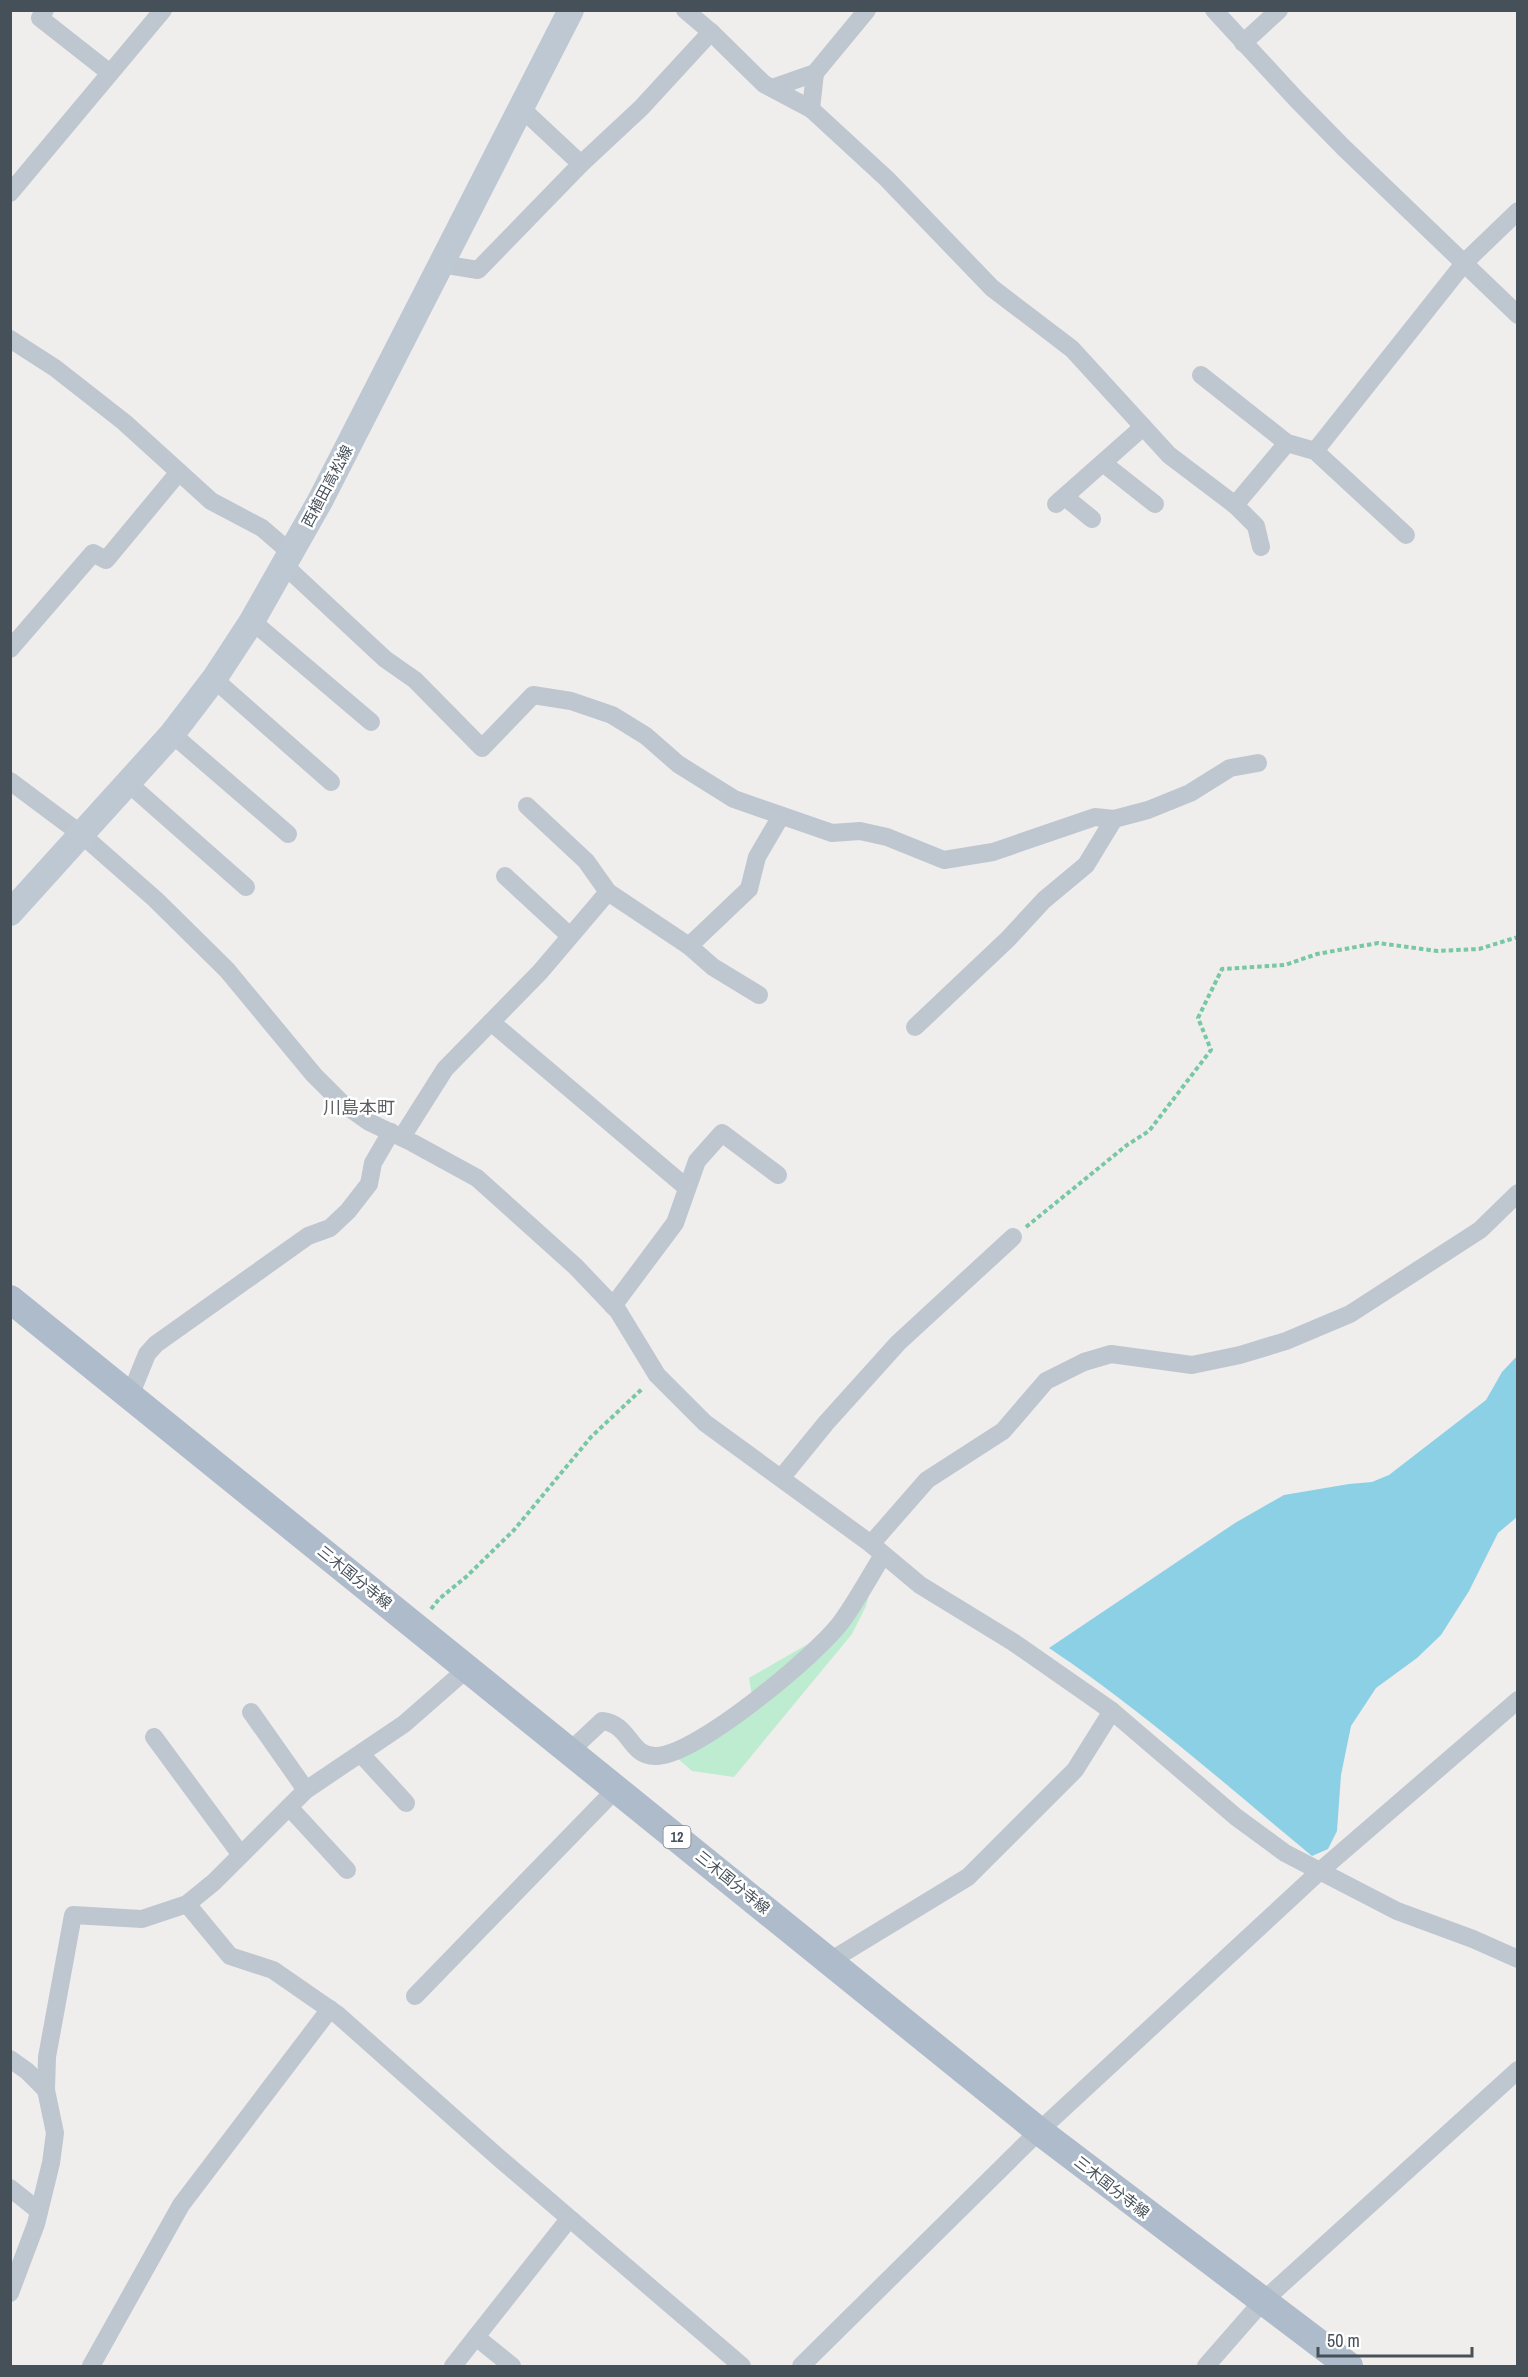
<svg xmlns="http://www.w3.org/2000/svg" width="1528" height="2377" font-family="'Archivo Narrow','Noto Sans JP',sans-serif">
<rect width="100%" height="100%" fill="#f0eded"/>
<path fill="#bdecd1" d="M873,1581L866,1606L852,1634L734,1777L692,1771L676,1757L754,1708L749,1678L820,1637Z"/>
<path fill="#8cd0e6" d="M1517,1356V1517L1498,1533L1469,1591L1441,1635L1417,1658L1376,1688L1351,1726L1341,1775L1337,1831L1328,1849L1312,1856C1226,1785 1142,1710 1049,1648L1235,1523L1284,1495L1349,1484L1372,1482L1389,1475L1486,1400L1502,1372Z"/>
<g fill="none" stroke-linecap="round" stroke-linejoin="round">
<g stroke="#77c8a3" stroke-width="4" stroke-dasharray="4.5 3" stroke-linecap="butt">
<path d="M1026,1227L1127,1145L1149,1131L1211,1050L1198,1018L1222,969L1285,965L1317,954L1378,943L1437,951L1479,949L1518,937"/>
<path d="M431,1609L439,1599L466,1577L514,1530L591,1437L643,1388"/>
</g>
<g stroke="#bec7cf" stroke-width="18">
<path d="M45,10L40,18L110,73"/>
<path d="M685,10L711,32L764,84L811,109L887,179L992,288L1072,349L1169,455L1235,505L1256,526L1261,547"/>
<path d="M1214,10L1296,99L1343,147L1518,315"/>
<path d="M1243,43L1279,10"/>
<path d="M772,88L815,73L867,10"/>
<path d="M521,108L581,164"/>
<path d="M811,109L815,73"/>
<path d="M10,193L163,10"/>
<path d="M441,264L478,270L581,164L641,108L711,32"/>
<path d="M10,339L55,368L124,422L211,501L262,528L291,553"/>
<path d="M1201,375L1287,443L1315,451L1406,535"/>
<path d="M1315,451L1465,262L1518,211"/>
<path d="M1103,463L1155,504"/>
<path d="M1065,497L1092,519"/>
<path d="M1056,504L1143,427"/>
<path d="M1235,505L1287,443"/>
<path d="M284,565L385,659L415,680L482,748L533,695L571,701L612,715L646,736L678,764L734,799L832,833L860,831L887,837L944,860L993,852L1095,817L1114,819L1148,810L1190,793L1230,768L1258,763"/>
<path d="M252,621L371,722"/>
<path d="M10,649L93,553L106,560L179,472"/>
<path d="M214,679L331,782"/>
<path d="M172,734L288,834"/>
<path d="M10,781L81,834L155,899L227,970L314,1075L342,1103L369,1122L413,1143L477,1178L576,1267L618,1311L657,1375L705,1423L871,1544L920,1585L1013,1642L1112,1711L1236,1817L1285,1853L1397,1911L1473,1939L1518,1959"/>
<path d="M128,783L246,887"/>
<path d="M527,806L586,861L608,892L689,946L713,967L759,995"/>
<path d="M505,876L570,936"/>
<path d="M689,946L749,889L757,857L781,816"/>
<path d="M491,1022L687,1188"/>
<path d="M915,1027L1008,939L1044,900L1086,865L1114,819"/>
<path d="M402,1137L445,1069L540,972L608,892"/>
<path d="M613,1306L675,1223L697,1161L722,1133L778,1175"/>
<path d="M130,1396L147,1354L156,1344L308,1236L330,1228L348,1211L369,1184L373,1163L391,1132"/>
<path d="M782,1477L826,1423L898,1343L1013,1237"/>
<path d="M871,1544L927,1480L1003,1431L1046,1381L1084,1362L1111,1354L1192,1365L1240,1355L1286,1341L1350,1314L1480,1230L1518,1193"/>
<path d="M251,1712L306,1790"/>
<path d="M154,1737L241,1855"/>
<path d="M570,1751L602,1721C631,1724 629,1757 656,1756C696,1756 818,1654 842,1621C857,1600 870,1576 883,1555"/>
<path d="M361,1754L406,1803"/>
<path d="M289,1807L347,1870"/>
<path d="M187,1904L230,1956L273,1970L338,2015L499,2158L742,2366"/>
<path d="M830,1961L968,1877L1075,1770L1112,1711"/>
<path d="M415,1996L617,1788"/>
<path d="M10,2059L27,2071L46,2090"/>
<path d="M10,2188L39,2211"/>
<path d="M10,2293L36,2224L51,2163L55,2133L46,2090L47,2057L73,1915L142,1919L187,1904L214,1882L306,1790L404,1724L468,1668"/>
<path d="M476,2337L512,2366"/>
<path d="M91,2366L181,2205L330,2009"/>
<path d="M453,2366L569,2219"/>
<path d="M801,2366L1039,2131L1320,1871L1518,1700"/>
<path d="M1206,2366L1262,2302L1518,2070"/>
</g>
<path stroke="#bec8d3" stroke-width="26" d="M10,913L172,734L214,679L252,621L320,501L571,10"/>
<path stroke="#aebbcb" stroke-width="28" d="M10,1299L1039,2131L1349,2366"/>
</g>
<g text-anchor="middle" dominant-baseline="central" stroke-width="5" stroke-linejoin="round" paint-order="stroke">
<rect fill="#fff" stroke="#7e848b" stroke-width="1.5" x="663.5" y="1826" width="27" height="22" rx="4.5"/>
<g font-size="14" font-weight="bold" fill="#465059">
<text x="677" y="1837">12</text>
</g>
<g font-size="15" fill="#465059" stroke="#fff">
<text transform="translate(327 486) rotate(-62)">西植田高松線</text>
<text transform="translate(355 1577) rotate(39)">三木国分寺線</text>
<text transform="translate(733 1882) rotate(39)">三木国分寺線</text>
<text transform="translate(1112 2187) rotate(38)">三木国分寺線</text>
</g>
<g font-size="18" fill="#5a5d62" stroke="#fff">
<text x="359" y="1107">川島本町</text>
</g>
</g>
<rect width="1528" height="2377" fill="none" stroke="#465059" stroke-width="24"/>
<path d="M1318 2347v9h154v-9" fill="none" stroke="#465059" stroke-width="3"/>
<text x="1327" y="2347" font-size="18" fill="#465059" stroke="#ffffff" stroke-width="4.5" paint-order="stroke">50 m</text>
</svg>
